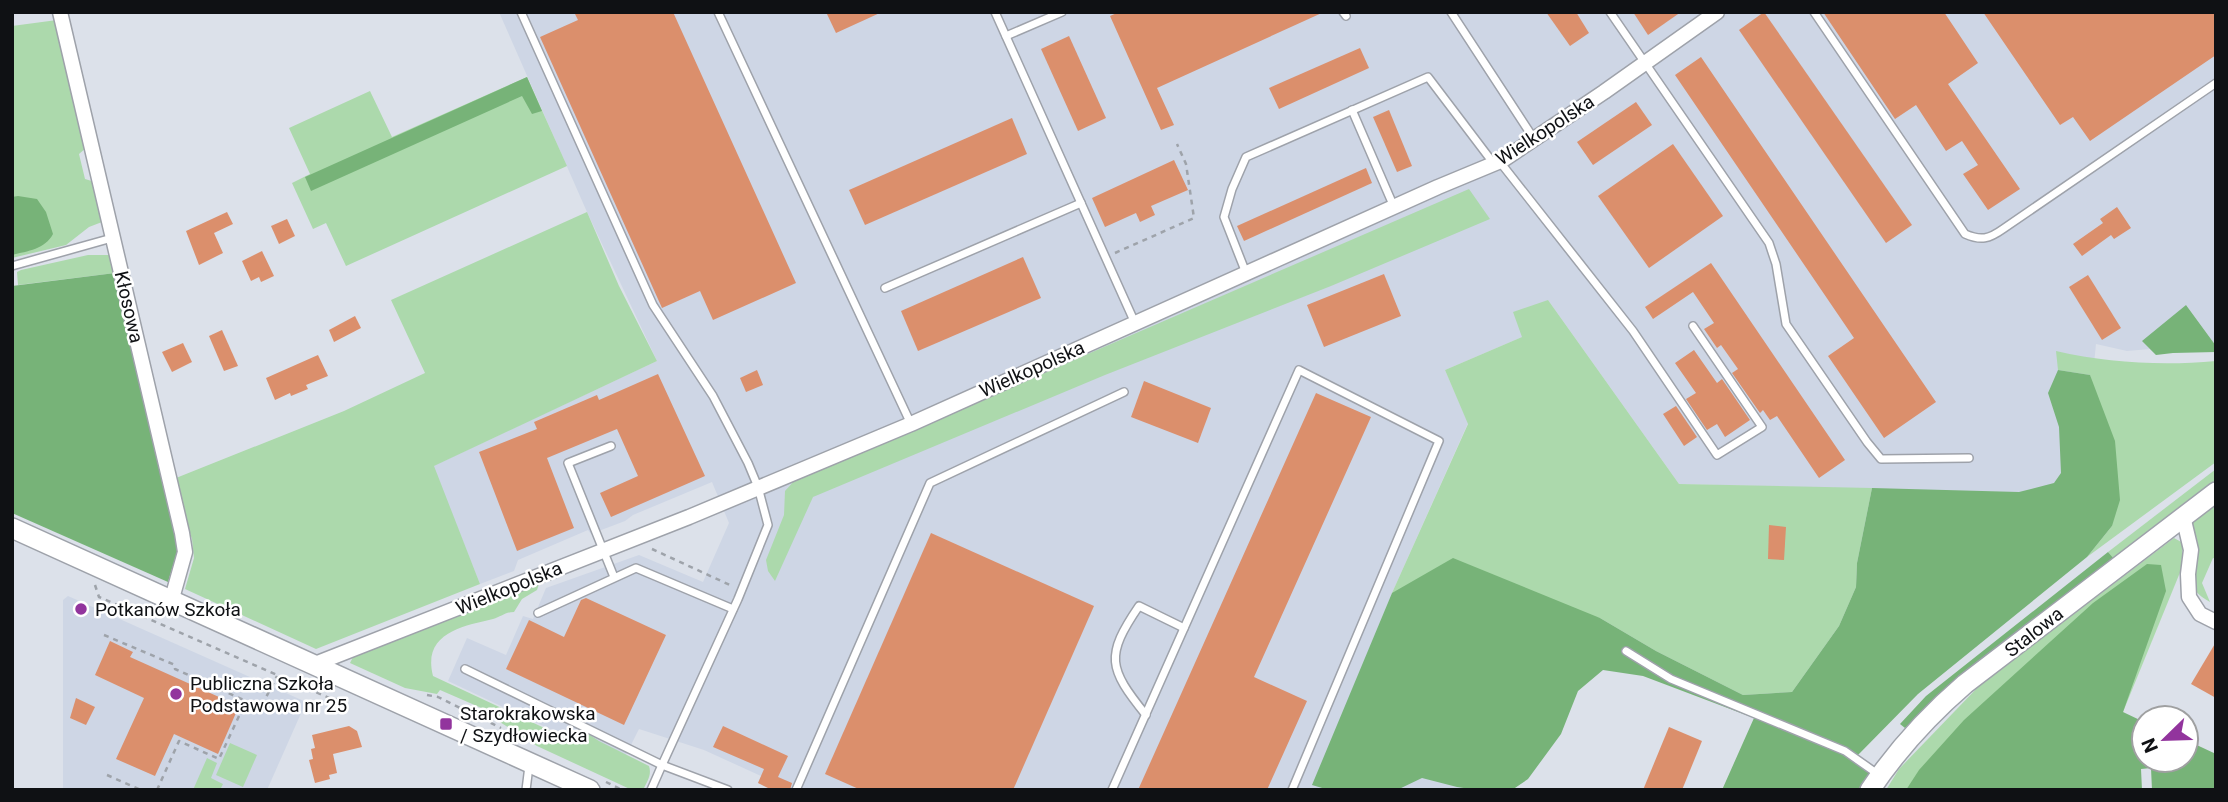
<svg xmlns="http://www.w3.org/2000/svg" width="2228" height="802" font-family="Roboto,sans-serif">
<rect width="100%" height="100%" fill="#dce1ea"/>
<g fill="#ced6e5">
<path d="M499,12H2216V346L2186,305L2143,342L2150,349L2127,351L2096,344L2081,494L1679,484L1548,300L1522,337L1445,370L1468,423L1392,593L1339,722L1489,790H772L758,783L761,776L704,750L639,729L622,763L448,681L467,638L506,655L523,616L533,619L546,588L639,555L703,582L729,523L712,482L633,515L625,521L596,532L591,534L588,530L518,560L514,571L480,584L433,466L657,361L587,212Z"/>
<path d="M68,596L306,702L267,790H63V600Z"/>
</g>
<g fill="#acd9ac">
<path d="M57,20L87,147L79,154L85,179L95,182L102,222L89,227L66,245L12,258V26Z"/>
<path d="M527,77L567,166L346,266L326,223L313,229L292,183L310,174L289,128L370,91L392,137Z"/>
<path d="M1469,189L1490,219L1331,286L1105,375L813,497L775,581L768,571L766,560L784,515L785,491L794,481Z"/>
<path d="M587,212L619,286L657,361L434,466L480,584L316,649L185,589L194,558L192,539L183,513L176,478L344,411L425,373L391,300Z"/>
<path d="M88,255H110L115,273L18,285L17,272L21,270Z"/>
<path d="M1548,300L1679,484L1872,488L1857,563L1856,587L1839,626L1792,692L1743,695L1656,651L1600,618L1392,593L1468,424L1445,370L1522,337L1513,312Z"/>
<path d="M2056,351C2108,363 2163,366 2216,361V462L2087,557L2112,526L2090,375L2058,370Z"/>
<path d="M2216,469V484L2115,560L2108,552Z"/>
<path d="M2216,505V559L2213,558L2202,583L2210,602C2181,586 2198,576 2198,552C2199,541 2195,533 2191,523Z"/>
<path d="M2174,538L2183,543L2181,570L2123,712L2086,790H1886L1899,769L1980,685Z"/>
<path d="M539,584L537,590L522,599L514,612C505,612 501,617 493,619C463,626 422,633 433,676L570,740L577,730H582L599,741L649,766C652,775 647,782 643,790H632L537,746L492,717L493,713L440,690L437,694L405,688L350,663L353,657Z"/>
<path d="M230,743L257,755L243,787L216,775Z"/>
<path d="M207,758L217,763L211,778L223,784L220,790H193Z"/>
</g>
<g fill="#77b378">
<path d="M527,77L542,111L532,114L522,96L311,191L305,177Z"/>
<path d="M18,196L37,199L46,212L53,234C45,249 28,251 12,255V197Z"/>
<path d="M115,273L178,549L168,582L12,513V286Z"/>
<path d="M2186,305L2216,346V352L2173,353L2156,355L2142,341Z"/>
<path d="M2058,370L2090,375L2115,441L2120,500L2112,526L2087,557L1918,694L1858,755L1875,769L1861,790H1722L1754,718L1643,676L1603,670L1578,691L1561,734L1528,779L1512,790H1477L1457,787L1422,778L1397,790H1329L1312,785L1392,593L1453,558L1600,618L1656,651L1743,695L1792,692L1839,626L1856,587L1857,563L1872,488L2019,492L2054,483L2061,473L2059,427L2048,393Z"/>
<path d="M2108,552L2115,560L1932,701L1905,728L1900,724L1926,696Z"/>
<path d="M2147,564L2161,565L2166,591L2123,712L2144,722V760H2186V740L2216,754V790H2152L2151,768L2141,769L2142,790H1906L1919,770L1964,720L2093,603Z"/>
</g>
<g fill="#db8f6c">
<path d="M574,12H673L796,283L713,320L700,291L662,308L540,37L578,20Z"/>
<path d="M826,12H882L836,33Z"/>
<path d="M1119,12H1324L1157,88L1174,125L1161,130L1110,16Z"/>
<path d="M1546,12H1576L1589,33L1570,46Z"/>
<path d="M1633,12H1681L1648,35Z"/>
<path d="M1764,12L1912,225L1886,243L1739,30Z"/>
<path d="M1823,12H1944L1978,63L1948,84L2020,189L1988,210L1963,174L1978,165L1962,141L1946,151L1916,105L1895,119Z"/>
<path d="M1983,12H2216V55L2090,141L2073,117L2060,125Z"/>
<path d="M1069,36L1106,118L1078,131L1041,49Z"/>
<path d="M1360,48L1369,68L1279,109L1269,88Z"/>
<path d="M1701,57L1936,402L1884,438L1828,356L1854,338L1675,75Z"/>
<path d="M1636,102L1652,125L1593,165L1577,142Z"/>
<path d="M1389,110L1412,166L1397,172L1373,117Z"/>
<path d="M1012,118L1027,154L865,225L849,190Z"/>
<path d="M1673,144L1723,216L1649,268L1598,196Z"/>
<path d="M1174,160L1188,190L1151,206L1155,215L1140,222L1136,213L1105,227L1092,198Z"/>
<path d="M1366,168L1372,183L1244,241L1237,226Z"/>
<path d="M2117,207L2131,228L2114,239L2111,235L2082,256L2073,244L2103,223L2100,219Z"/>
<path d="M227,212L233,224L214,233L223,253L199,265L186,231Z"/>
<path d="M287,219L295,236L279,244L271,226Z"/>
<path d="M262,251L274,276L261,282L259,277L251,281L242,261Z"/>
<path d="M1023,257L1041,298L918,351L901,311Z"/>
<path d="M1711,263L1845,460L1819,478L1777,416L1770,420L1763,410L1760,413L1732,373L1738,369L1721,345L1717,348L1704,329L1714,323L1693,292L1653,319L1645,307Z"/>
<path d="M1384,274L1401,316L1324,347L1307,305Z"/>
<path d="M2088,275L2121,328L2102,340L2069,287Z"/>
<path d="M355,316L361,328L334,342L329,330Z"/>
<path d="M222,330L238,366L224,371L209,336Z"/>
<path d="M183,343L192,362L172,372L162,352Z"/>
<path d="M1694,350L1717,383L1722,379L1750,420L1725,437L1717,424L1707,430L1686,399L1696,393L1675,363Z"/>
<path d="M318,355L328,376L306,385L308,389L291,396L290,393L275,400L266,378Z"/>
<path d="M757,370L763,385L746,392L740,378Z"/>
<path d="M658,374L705,476L611,517L600,493L638,476L617,429L547,458L574,528L517,551L479,452L537,429L534,422L597,395L599,400Z"/>
<path d="M1144,381L1211,408L1198,443L1131,417Z"/>
<path d="M1316,393L1371,417L1254,677L1307,701L1267,790H1138Z"/>
<path d="M1676,406L1697,437L1684,446L1663,414Z"/>
<path d="M1769,525L1786,527L1784,560L1768,559Z"/>
<path d="M931,533L1094,606L1013,790H861L825,774Z"/>
<path d="M586,598L666,635L624,725L506,669L529,620L564,637L581,600Z"/>
<path d="M110,641L133,652L130,657L239,706L218,754L174,734L155,776L116,759L144,698L95,675Z"/>
<path d="M2216,642V698L2191,684Z"/>
<path d="M76,698L95,707L86,725L70,718Z"/>
<path d="M349,726L357,731L362,747L333,754L337,773L329,775L330,779L315,783L309,760L313,759L311,749L315,748L312,735Z"/>
<path d="M723,726L788,756L778,777L792,783L790,790H772L758,783L764,769L713,747Z"/>
<path d="M1669,727L1702,741L1682,790H1643Z"/>
</g>
<g fill="none" stroke-linecap="round" stroke-linejoin="round">
<g stroke="#9ea2aa" stroke-width="10">
<g id="lane">
<path d="M718,12L911,424"/>
<path d="M995,12L1135,323"/>
<path d="M1343,12L1346,16"/>
<path d="M1451,12L1534,139"/>
<path d="M1610,12L1769,243L1776,264L1786,324L1867,442L1881,459L1969,458"/>
<path d="M1814,12L1965,234C1981,241 1989,239 2003,229L2216,83"/>
<path d="M1006,36L1062,12"/>
<path d="M1352,110L1394,207"/>
<path d="M1500,162L1633,331L1717,455L1762,427L1693,326"/>
<path d="M12,266L112,238"/>
<path d="M1246,273L1224,217L1232,189L1246,157L1428,77L1494,164"/>
<path d="M885,288L1081,203"/>
<path d="M611,446L568,463L614,577"/>
<path d="M538,613L636,568L733,609"/>
<path d="M1626,651L1671,679L1845,751L1879,775"/>
<path d="M465,669L662,765L738,599L768,525L758,487L748,463L713,396L653,305L521,12"/>
<path d="M1146,715C1108,668 1105,656 1139,606L1184,628"/>
<path d="M526,790L529,766"/>
<path d="M651,790L662,765L728,790"/>
<path d="M796,790L930,483L1124,392"/>
<path d="M1112,790L1299,370L1439,441L1292,790"/>
</g>
</g>
<g stroke="#9ea2aa" stroke-width="17">
<g id="street">
<path d="M60,12L182,533L185,552L171,602"/>
<path d="M2183,516L2191,550L2188,574L2189,597L2200,614L2216,622"/>
<path d="M315,664L689,517L911,424L1438,187L1503,160L1604,92L1717,12"/>
</g>
</g>
<g stroke="#9ea2aa" stroke-width="22">
<g id="secondary">
<path d="M12,528L590,790"/>
<path d="M1870,790C1897,750 1929,715 1965,684L2216,492"/>
</g>
</g>
<g stroke="#9ea3aa" stroke-width="2.5" stroke-dasharray="5 5" stroke-linecap="butt">
<path d="M1115,253L1194,218L1186,164L1177,144"/>
<path d="M652,549L732,586"/>
<path d="M95,585L99,597L334,700L344,697"/>
<path d="M104,635L175,665V669L246,701"/>
<path d="M427,695L438,697L501,728"/>
<path d="M107,775L141,790"/>
<path d="M606,782L622,790"/>
<path d="M157,790L179,741L219,759L246,701L261,707L277,676"/>
</g>
<use href="#lane" stroke="#fff" stroke-width="7"/>
<use href="#street" stroke="#fff" stroke-width="14"/>
<use href="#secondary" stroke="#fff" stroke-width="19"/>
</g>
<g fill="#92349d" stroke="#fff" stroke-width="2.5">
<circle cx="81" cy="609" r="7"/>
<circle cx="176" cy="694" r="7"/>
<rect x="439" y="717" width="14" height="14" rx="3.5"/>
</g>
<g text-anchor="middle" dominant-baseline="central" stroke-width="5" stroke-linejoin="round" paint-order="stroke">
<g font-size="19" fill="#0f1114" stroke="#fff">
<text transform="translate(1545 130) rotate(-33)">Wielkopolska</text>
<text transform="translate(129 307) rotate(77)">Kłosowa</text>
<text transform="translate(1032 369) rotate(-24)">Wielkopolska</text>
<text transform="translate(509 588) rotate(-22)">Wielkopolska</text>
<text transform="translate(2034 632) rotate(-38)">Stalowa</text>
</g>
<g font-size="19" fill="#0f1114" stroke="#fff" text-anchor="start">
<text x="95" y="609">Potkanów Szkoła</text>
<text x="190" y="683">Publiczna Szkoła<tspan x="190" dy="22">Podstawowa nr 25</tspan></text>
<text x="460" y="713">Starokrakowska<tspan x="460" dy="22">/ Szydłowiecka</tspan></text>
</g>
</g>
<rect width="2228" height="802" fill="none" stroke="#0f1114" stroke-width="28"/>
<g transform="translate(2165 739) rotate(247)"><circle r="33" fill="#ffffff" stroke="#9fa0a1" stroke-width="2"/>
<path d="M0-5L12 26L0 18L-12 26Z" fill="#92349d"/>
<text y="-10" font-size="19" font-weight="bold" text-anchor="middle" fill="#0f1114">N</text>
</g>
</svg>
